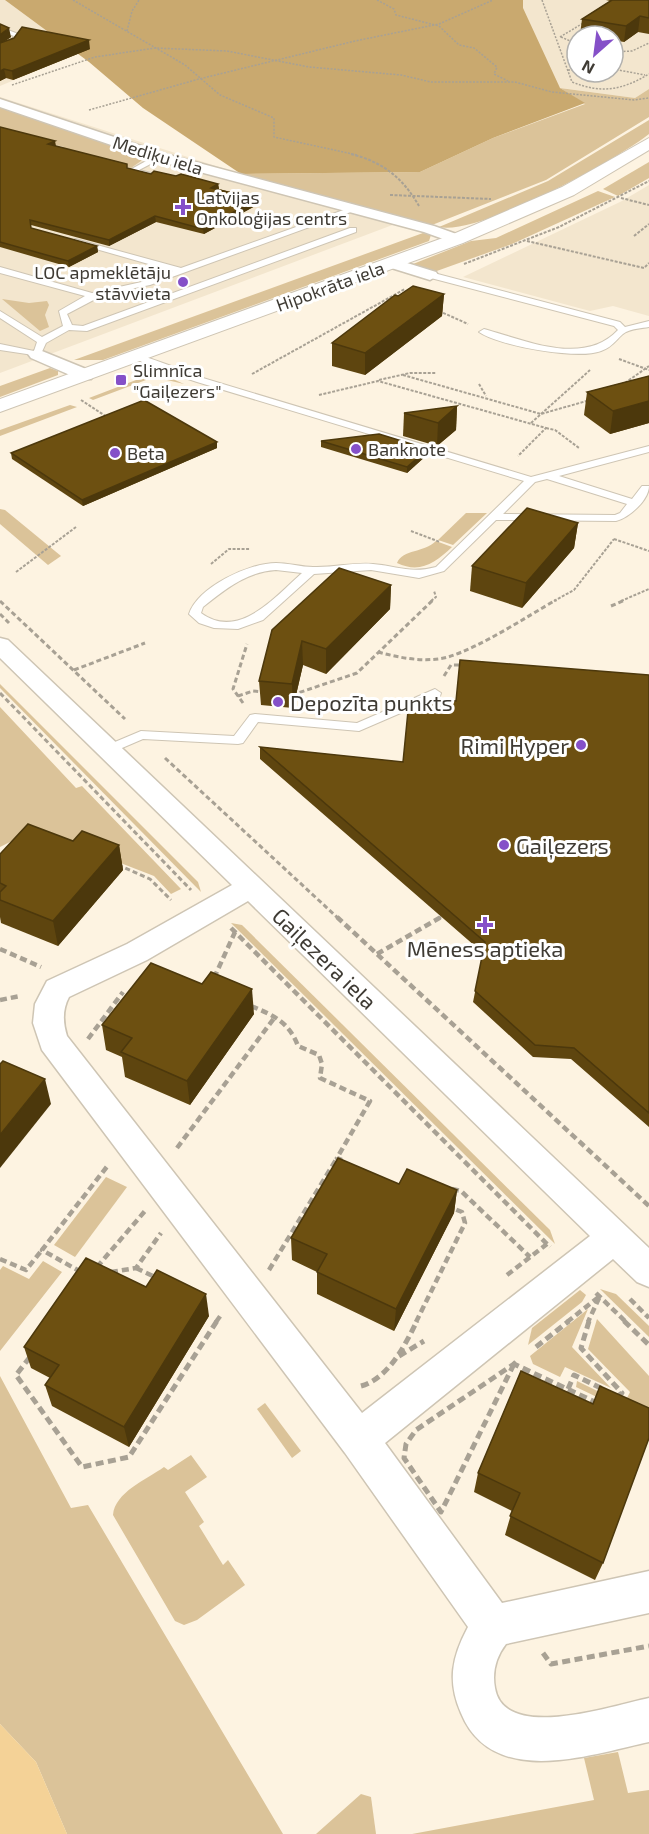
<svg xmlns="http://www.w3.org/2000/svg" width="649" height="1834" font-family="'Exo 2',sans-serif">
<rect width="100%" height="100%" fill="#fdf3e1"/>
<g fill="#f3e6ce" fill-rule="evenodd">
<path d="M0,0H11L89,49L0,86Z"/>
<path d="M508,0H649V89L635,98L524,83ZM577,36H613V72H577Z"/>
<path d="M0,97L241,174L411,218L0,373Z"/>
<path d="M649,185V316L613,306L590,311L463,277L622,201Z"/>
</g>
<g fill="#dbc399">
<path d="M560,88L635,98L649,89V117L546,180L432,225L241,174L420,172L493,138L585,104Z"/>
<path d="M0,106L148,156L131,168L59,149L64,147L0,130Z"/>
<path d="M649,120V134C615,161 478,236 439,227L548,181Z"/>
<path d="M649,162V178L618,196L603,189Z"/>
<path d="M598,191L615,197L512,244L434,272L413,264L471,241L496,238Z"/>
<path d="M423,233L431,235L429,241L103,360H74Z"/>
<path d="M2,299L29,303L47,301L49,305L45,315L49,327L40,331Z"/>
<path d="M50,368L58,371V375L0,397V386Z"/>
<path d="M157,372L184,384L154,377L93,400L89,398Z"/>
<path d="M70,405L77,407L0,436V430Z"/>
<path d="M0,509L5,510L61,556L48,565L0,524Z"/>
<path d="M466,513H487L453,545L438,540Z"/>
<path d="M436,541L452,547C435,563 420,574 397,563C403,549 424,553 436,541Z"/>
<path d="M0,684L198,882L201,892L0,688Z"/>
<path d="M0,707L76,788L82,786L181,889L171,894L154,876L38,831L16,843L12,841L0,847Z"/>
<path d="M231,923L242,925L550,1230L555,1244Z"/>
<path d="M106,1177L127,1187L75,1257L54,1245Z"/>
<path d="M43,1261L62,1272L0,1351V1270L3,1266L29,1279Z"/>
<path d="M600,1289L616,1294L649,1326V1337Z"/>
<path d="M580,1290L586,1295L582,1302L528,1345L532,1328Z"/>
<path d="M588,1309L572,1347L611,1388L565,1367L560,1377L533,1364L530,1356Z"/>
<path d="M597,1319L649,1376V1422L576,1387L577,1381L624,1404L630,1392L588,1349Z"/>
<path d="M0,1376L71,1508L88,1505L283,1834H67L36,1762L0,1724Z"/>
<path d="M265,1403L301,1451L292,1458L257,1409Z"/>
<path d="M191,1455L207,1477L185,1492L204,1522L199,1526L223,1565L228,1560L245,1585L197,1620L184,1625L175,1621L113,1515C115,1492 146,1480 164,1467L168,1470Z"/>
<path d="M618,1752L628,1793L649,1790V1834H412L594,1800L584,1758Z"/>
<path d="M361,1794L371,1797L376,1834H316Z"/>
</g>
<path fill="#c9a96f" d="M5,0H523V8L560,88L585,103L493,138L420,172L241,174L143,108L89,62Z"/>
<path fill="#f4d297" d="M0,1724L36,1762L67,1834H0Z"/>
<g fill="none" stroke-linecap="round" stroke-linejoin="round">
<g stroke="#cec5b4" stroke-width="2">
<g id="lane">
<path d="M0,27L21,35L14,45L0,51V47L10,43L14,36L0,31Z"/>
<path d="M157,155L164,157L139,170L151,173V177L128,171Z"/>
<path d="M352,207L359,209L150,285L105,294L67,314L72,325L83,326L350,228H356V232L87,331L69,330L46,343L40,356L0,350V344L34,351L37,342L0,318V311L42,337L63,326L59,311L85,296L0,273V267L92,293L146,281L173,271L75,243V239L181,268Z"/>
<path d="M430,272L620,322L625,327L649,321V327C642,328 632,329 626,332C617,337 615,346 601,351C578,360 499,346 479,332L484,329C525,340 584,367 618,330L614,326L427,277L426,275Z"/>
<path d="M135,354C140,354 193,374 203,378L531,477L649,446V452L559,476L632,499L642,486H649C649,500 629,518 616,521L496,520L444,571L419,578L371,570L314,574L263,620L238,629L214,628L199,623L189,614C198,587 249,563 276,563C289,563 301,567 313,567C333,568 353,562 373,564C398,566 410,574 436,567L524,481L197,382L149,366L135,358ZM547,479L627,504L620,513L615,515L503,514L535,482ZM276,570L302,573C276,596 239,641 201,613L203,607C226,589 246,572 276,570Z"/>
<path d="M435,689L441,693L440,696L359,731L258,722L243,743L238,744L143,739L108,754L101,750L103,747L141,731L234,736L250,715L255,714L357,723Z"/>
</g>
</g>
<g stroke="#cec5b4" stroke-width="3">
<g id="street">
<path d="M0,99L165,154L434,226L462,236L465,239L457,244L424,232L155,160L0,107Z"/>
<path d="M391,258L436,272L438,275L430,280L385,266L383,263Z"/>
<path d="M37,349L91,371L94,375L91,379H79L31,358L28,354Z"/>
<path d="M0,638L8,640L649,1248V1287L637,1282L613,1259L385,1443L502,1603L649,1571V1613L506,1644C496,1657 492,1672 495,1688C504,1743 614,1705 649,1698V1742C589,1755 492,1789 461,1713C447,1681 452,1657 468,1627L345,1453L42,1050L33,1023L35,1004L47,981L127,944L232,885L0,658ZM248,901L590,1236L362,1413L67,1036C63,1023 62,1010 69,997L147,960Z"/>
</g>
</g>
<g stroke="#cec5b4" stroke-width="2">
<path id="secondary" d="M649,138V150L574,195L463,243L0,412V399L451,235L562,187Z"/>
</g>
<g stroke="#a8a194" stroke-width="1.5" stroke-dasharray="2 1.5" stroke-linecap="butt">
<path d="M73,0L185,65L220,95L274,118V137L357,155"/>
<path d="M377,0L394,9L396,15L439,26L459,45L474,48L497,67L494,74L508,81"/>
<path d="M542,0L572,82C602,94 622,90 649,74"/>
<path d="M127,31L132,11L139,0"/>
<path d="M560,37L585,22"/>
<path d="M561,37L577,44"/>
<path d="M613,52L632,51L649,43"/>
<path d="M613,69L645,75"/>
<path d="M568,70H577"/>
<path d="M12,85L95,57L155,48L227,51L309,67L401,75L431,82H515L552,92L634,100L649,98"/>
<path d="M89,110L199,79L355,41L439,24L493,0"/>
</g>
<g stroke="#a8a194" stroke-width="2" stroke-dasharray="3 1.5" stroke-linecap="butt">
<path d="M351,154C383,162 403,178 419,206"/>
<path d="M390,195L491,199"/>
<path d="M621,198L649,205"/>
<path d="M634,236L649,224"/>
<path d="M527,241L644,268L649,263"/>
<path d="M464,264L559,227L649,181"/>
<path d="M439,311L468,324"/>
<path d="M619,359L649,370"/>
<path d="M252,374L405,289"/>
<path d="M403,375L541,414L590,400"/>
<path d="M379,380L410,373H436"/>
<path d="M625,383L649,366"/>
<path d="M479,384L486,396"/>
<path d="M319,395L378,381L546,428L518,456"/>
<path d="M81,400L107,417"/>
<path d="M531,423L590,370"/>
<path d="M546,428L555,430L579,448"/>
<path d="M411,531L440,542"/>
<path d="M614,539L649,551"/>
<path d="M211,564L229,549H250"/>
<path d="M16,572L76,527"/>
<path d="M431,601L436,597L434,591"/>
<path d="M554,601L574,590L614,539"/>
<path d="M621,601L649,589"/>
</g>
<g stroke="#a8a194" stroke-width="3" stroke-dasharray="5 3" stroke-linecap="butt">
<path d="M0,601L125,719"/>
<path d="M611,606L625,600"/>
<path d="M0,614L9,623"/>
<path d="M378,652C400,658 426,663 448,657C481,647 526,617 556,600"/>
<path d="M74,670L145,643"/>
<path d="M444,676L451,665H463"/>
<path d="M0,693L191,890"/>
<path d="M292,695L357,673L433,600"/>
<path d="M238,696L253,691L264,692"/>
<path d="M243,703L233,689L247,644"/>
<path d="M165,758L339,919"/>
<path d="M118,865L150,879L171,900"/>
<path d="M438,919L441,917"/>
</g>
<g stroke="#a8a194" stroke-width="4.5" stroke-dasharray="7 4" stroke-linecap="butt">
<path d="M337,917L649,1206"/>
<path d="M231,928L550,1247"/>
<path d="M0,949L41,967"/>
<path d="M377,954L441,917"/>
<path d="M214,978L235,932"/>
<path d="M0,1000L20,996"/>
<path d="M251,1006C273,1015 289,1022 298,1046L319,1055L322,1064L320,1078L370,1101L337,1158L342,1160"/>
<path d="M88,1039L123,992"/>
<path d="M177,1148L275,1017"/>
<path d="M452,1189L461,1191L530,1257"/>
<path d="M0,1259L26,1270L42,1250"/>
<path d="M97,1267L145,1211"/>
<path d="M136,1268L155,1277"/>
<path d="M269,1270L337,1158"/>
<path d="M81,1272L42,1250L109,1164"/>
<path d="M111,1272L136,1268L161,1233"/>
<path d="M507,1275L547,1244"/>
<path d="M596,1293L626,1322"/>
<path d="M630,1299L649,1318"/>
<path d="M216,1322L221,1315"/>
<path d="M416,1322L465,1223L462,1212L452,1208"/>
<path d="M567,1322L600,1296L588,1322"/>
</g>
<g stroke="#a8a194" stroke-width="5" stroke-dasharray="8 4.5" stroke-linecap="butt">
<path d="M589,1321L581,1348L622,1393L618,1396"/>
<path d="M624,1321L649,1345"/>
<path d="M536,1347L569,1321"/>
<path d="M399,1356L424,1341"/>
<path d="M30,1357L16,1375L82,1467L129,1457L217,1321"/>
<path d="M516,1362L514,1364L597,1403"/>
<path d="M514,1364L441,1512L404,1458L406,1444L416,1430Z"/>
<path d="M361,1386C389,1378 405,1345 417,1321"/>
<path d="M568,1389L574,1375L603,1389"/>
<path d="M543,1653L551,1664L649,1646"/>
</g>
<use href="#lane" fill="#fff" fill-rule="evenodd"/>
<use href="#street" fill="#fff" fill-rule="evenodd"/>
<use href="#secondary" fill="#fff" fill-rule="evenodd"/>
</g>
<g fill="#5e450f">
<path d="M606,0H649V34L638,32L624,42L613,40V36H586L580,35L582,19L610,1Z"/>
<path d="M0,24L11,37L4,42L90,49L13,80L6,78L0,81Z"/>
<path d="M0,127L56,146L127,168L151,174L176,176L218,184L219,189L257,199V205L204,234L156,222L109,246L31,225V228L97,246L98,252L69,267L0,247Z"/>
<path d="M444,294L442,316L365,375L332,366V343L398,296Z"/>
<path d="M649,376V423L610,434L584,415L587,392Z"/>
<path d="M457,406L456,430L437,446L403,436L404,413Z"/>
<path d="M321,441L428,449V454L407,473L321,447Z"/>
<path d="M217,442V448L83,506L12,459L11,453Z"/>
<path d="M578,523L574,548L522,608L470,591L472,566Z"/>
<path d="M391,585L390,609L326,674L303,665L293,708L261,705L259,681L272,630Z"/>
<path d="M649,675V1127L571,1059L533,1057L473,1002L483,953L260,759V747L403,762L456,701Z"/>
<path d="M73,841L119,845L123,870L58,946L1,923L0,917V854Z"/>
<path d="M254,1014L190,1105L125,1077L122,1057L106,1050L102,1025Z"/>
<path d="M399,1184L457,1190L454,1213L394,1331L317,1294V1272L292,1260L291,1238Z"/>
<path d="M146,1287L209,1316L129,1447L52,1406L45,1385L50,1378L31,1368L24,1347Z"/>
<path d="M521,1371L603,1563L595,1580L505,1535L512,1511L474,1492L478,1473Z"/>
</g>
<g fill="#4c380c">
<path d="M640,16L638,32L624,42L626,26Z"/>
<path d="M9,28L11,37L0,44V35Z"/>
<path d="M89,40L90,49L13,80L12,71Z"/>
<path d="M4,69L6,78L0,81V71Z"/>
<path d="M55,141L56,146L48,144Z"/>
<path d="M218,184L219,189L211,188Z"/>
<path d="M257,199V205L204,234L203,229Z"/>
<path d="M155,216L156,222L109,246V240Z"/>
<path d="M97,246L98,252L69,267L68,261Z"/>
<path d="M444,294L442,316L365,375V353Z"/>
<path d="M649,401V423L610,434L613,411Z"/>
<path d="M457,406L456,430L437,446L438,423Z"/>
<path d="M217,442V448L83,506L82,500Z"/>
<path d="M428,449V454L407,473V467Z"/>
<path d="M578,523L574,548L522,608L526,583Z"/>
<path d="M391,585L390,609L326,674V649Z"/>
<path d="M302,641L303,665L293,708L292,684Z"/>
<path d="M119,845L123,870L58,946L53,921Z"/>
<path d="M252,989L254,1014L190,1105L187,1081Z"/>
<path d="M45,1079L51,1104L0,1168V1135Z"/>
<path d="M457,1190L454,1213L394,1331L396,1309Z"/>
<path d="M206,1294L209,1316L129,1447L124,1427Z"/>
</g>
<g fill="#6d5011" stroke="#4c380c" stroke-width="1.5">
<path d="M612,0H649V18L640,16L626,26L582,19Z"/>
<path d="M0,24L9,28L0,35Z"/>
<path d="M22,27L89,40L12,71L4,69L0,71V43L14,38Z"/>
<path d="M0,127L55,141L48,144L127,164V168L151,174L154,171L176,176L181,174L218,184L211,188L257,199L203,229L155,216L109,240L30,220L31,228L97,246L68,261L0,242Z"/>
<path d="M413,286L444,294L365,353L332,343L395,295L398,296Z"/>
<path d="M649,376V401L613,411L587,392Z"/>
<path d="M144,400L217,442L82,500L11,453Z"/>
<path d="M457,406L438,423L404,413Z"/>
<path d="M379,434L428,449L407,467L321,441Z"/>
<path d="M527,508L578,523L526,583L472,566Z"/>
<path d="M339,568L391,585L326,649L302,641L292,684L259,681L272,630Z"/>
<path d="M460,660L649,675V1113L574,1048L535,1045L475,991L485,942L260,747L403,762L409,701L415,698L456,701Z"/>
<path d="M28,824L73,841L82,831L119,845L53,921L0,900V892L6,886L0,883V854Z"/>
<path d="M151,963L202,984L211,972L252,989L187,1081L121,1052L132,1038L102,1025Z"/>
<path d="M3,1061L45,1079L0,1135V1064Z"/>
<path d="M338,1158L399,1184L407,1169L457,1190L396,1309L317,1272L327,1254L291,1238Z"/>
<path d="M86,1258L146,1287L157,1270L206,1294L124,1427L45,1385L59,1365L24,1347Z"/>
<path d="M521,1371L593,1404L600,1386L649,1408V1438L603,1563L510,1516L520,1493L478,1473Z"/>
</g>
<g fill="#8550c8" stroke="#fff" stroke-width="2">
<path d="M180 198h6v6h6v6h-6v6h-6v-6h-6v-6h6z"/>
<circle cx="183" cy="282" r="6"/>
<rect x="115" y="374" width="12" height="12" rx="3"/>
<circle cx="356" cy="449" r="6"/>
<circle cx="115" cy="453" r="6"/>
<circle cx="278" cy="702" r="6"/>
<circle cx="581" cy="745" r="6"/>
<circle cx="504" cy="845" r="6"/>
<path d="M482 916h6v6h6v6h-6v6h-6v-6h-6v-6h6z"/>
</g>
<g text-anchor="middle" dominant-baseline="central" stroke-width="6" stroke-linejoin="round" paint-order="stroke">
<g font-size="18" fill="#3f3b34" stroke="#fff">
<text transform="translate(158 155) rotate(17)">Mediķu iela</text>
<text transform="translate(330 286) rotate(-20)">Hipokrāta iela</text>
</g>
<g font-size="18" fill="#3f3b34" stroke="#fff" text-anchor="start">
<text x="196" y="197">Latvijas<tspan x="196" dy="21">Onkoloģijas centrs</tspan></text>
<text x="171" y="272" text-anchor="end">LOC apmeklētāju<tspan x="171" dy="21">stāvvieta</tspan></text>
<text x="133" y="370">Slimnīca<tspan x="133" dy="21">"Gaiļezers"</tspan></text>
<text x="368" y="449">Banknote</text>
<text x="127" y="453">Beta</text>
</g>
<g font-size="22" fill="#3f3b34" stroke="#fff" text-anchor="start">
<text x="290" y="702">Depozīta punkts</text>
<text x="569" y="745" text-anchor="end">Rimi Hyper</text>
<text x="516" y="845">Gaiļezers</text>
<text x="485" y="948" text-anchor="middle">Mēness aptieka</text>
</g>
<g font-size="22" fill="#3f3b34" stroke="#fff">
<text transform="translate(325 958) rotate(44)">Gaiļezera iela</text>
</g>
</g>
<g transform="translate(595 54) rotate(208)"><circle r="28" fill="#ffffff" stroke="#b2b1ae" stroke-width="1.5"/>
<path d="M0-4.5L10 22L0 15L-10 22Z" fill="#8550c8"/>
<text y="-9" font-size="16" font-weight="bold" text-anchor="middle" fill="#3f3b34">N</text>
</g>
</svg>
